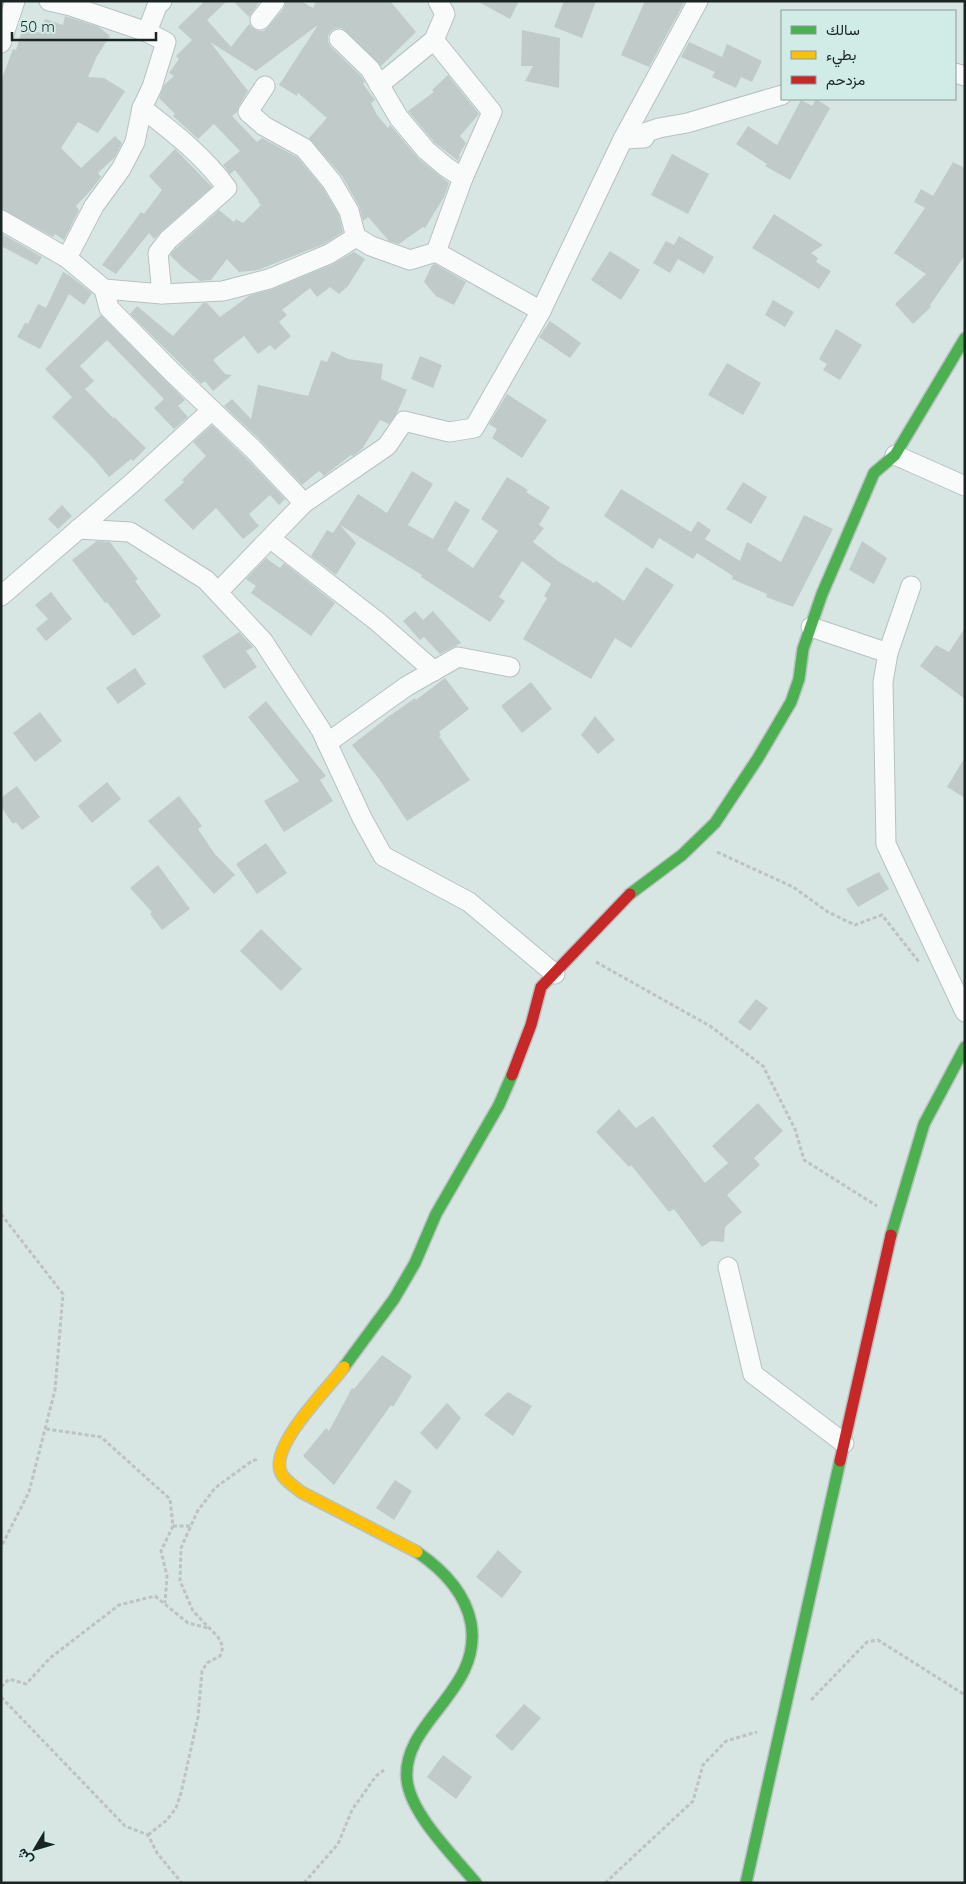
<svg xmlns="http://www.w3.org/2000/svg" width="966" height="1884" font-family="Quicksand,Vazirmatn,sans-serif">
<rect width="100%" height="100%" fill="#d7e5e3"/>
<g fill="#c0cbc9">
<path d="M205,1H227L207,20L231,47L249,24L253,28L258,31H264L268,27L284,8L286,1H301L313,8L316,1H390L416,32L381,66L342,28H336L331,31L328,36V42L331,47L361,76L365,82L363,84L375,100L371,103L377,115L388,128L390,125L419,159L449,183L444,197L425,228L423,227L399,244L389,241L368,217L363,221L359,206L342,176L309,138L327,118L298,93L297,96L279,85L318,25L256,71L210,42L248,91L239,106L237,112L232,116L257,142L262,138L297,157L323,188L339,215L343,232L324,244L258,270L239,272L227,259L211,280L200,281L183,268L170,255L176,248L219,210L234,222L236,219L243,223L261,205L258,202L259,201L235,170L230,174L223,165L240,151L214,124L198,139L173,116L175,114L159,98L164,85L174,76L169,73L179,59L176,56L192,40L178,27Z"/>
<path d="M233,1H260L249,17Z"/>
<path d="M477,1H519L510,19Z"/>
<path d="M564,1H596L582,38L554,27Z"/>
<path d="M645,1H685L649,67L621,55Z"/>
<path d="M65,16L99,27L110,36L97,56L88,77L104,78L125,91L98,133L78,122L61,148L81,168L115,136L122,143L115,157L98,173L101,177L91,190L76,206L79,210L64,240L55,234L53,237L1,209V81L13,49L16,50L23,28L41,33L45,19L63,25Z"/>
<path d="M522,30L560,38L559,88L525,81L533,66H521Z"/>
<path d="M689,42L722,57L727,44L762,61L752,82L741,77L736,88L712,77L715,72L681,57Z"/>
<path d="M448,75L479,114L460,136L466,143L459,155L460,156L458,161L434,142L408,111L434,92L432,90Z"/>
<path d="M816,99L830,108L790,180L765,166L767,164L736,144L748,126L777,145L801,100L812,106Z"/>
<path d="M175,149L212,187L161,232L154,239L149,233L116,274L102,265L141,212L144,214L162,190L149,176Z"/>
<path d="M672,154L709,174L688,214L651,195Z"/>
<path d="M953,162L965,168V255L930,305L931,307L913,324L895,304L926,274L894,253L925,208L914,202L921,189L933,196Z"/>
<path d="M774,214L823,245L811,253L818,258L816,262L831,271L819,289L752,248Z"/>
<path d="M1,233L42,257L37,265L1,246Z"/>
<path d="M679,236L714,257L704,274L678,259L670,273L653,263L666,241L674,245Z"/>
<path d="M610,251L640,270L621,300L591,280Z"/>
<path d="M354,252L365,259L348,286L339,294L330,287L317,297L310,288L282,310L287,315L279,322L291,336L275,350L270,345L258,354L244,336L213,360L225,374L232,375L213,391L205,381L201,384L130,314L137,306L173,336L203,303H207L220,317L250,295L273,289L333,264Z"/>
<path d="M435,264L466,282L454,305L436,296L424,282L432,265Z"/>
<path d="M63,272L70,276L92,293L84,305L69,294L40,349L17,337L25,323L28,324L38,304L46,308Z"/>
<path d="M773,300L794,312L785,327L765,315Z"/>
<path d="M101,315L185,400L178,406L188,417L174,429L154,408L164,399L107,340L80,366L94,381L85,389L113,418L114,417L146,448L133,461L131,459L109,477L94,459L52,417L72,397L45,369Z"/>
<path d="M550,321L581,343L570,358L539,337Z"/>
<path d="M836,329L862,345L840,380L823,370L827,364L819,359Z"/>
<path d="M332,351L348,359L383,364L381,379L407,390L397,413L389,424L380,420L362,449L353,456L351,455L324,476L319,471L302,485L260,440L224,406L232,399L251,419L258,385L308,396L321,360L327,362Z"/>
<path d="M420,356L442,365L433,388L411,379Z"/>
<path d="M727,363L761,383L743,415L708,395Z"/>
<path d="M507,394L547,420L522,458L492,438L497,429L489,424Z"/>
<path d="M212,425L244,456L285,499L279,505L270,495L249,514L259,526L243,539L216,508L193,530L164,500L184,482L182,480L206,456L193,442Z"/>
<path d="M412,471L433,484L408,525L433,539L455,501L470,510L447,550L473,568L498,531L481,519L507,477L528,490L526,492L550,507L539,525L544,528L533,542L558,561L594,583L596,581L624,601L646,567L674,585L631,648L615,638L591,679L523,639L547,598L544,596L551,584L522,561L499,597L505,601L490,622L421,577L422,575L340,525L356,543L336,575L311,556L327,530L333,533L358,494L387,513Z"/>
<path d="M743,482L767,497L751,524L726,509Z"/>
<path d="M621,489L691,532L698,521L711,530L705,539L740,561L747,542L781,562L804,515L833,529L793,607L766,597L767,594L732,579L733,576L697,553L693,559L659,538L653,549L604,516Z"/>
<path d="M62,505L72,516L58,529L48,519Z"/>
<path d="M97,541L110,542L138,579L135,581L161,616L133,636L107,602L105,603L72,560Z"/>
<path d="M862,541L887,558L874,584L849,570Z"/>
<path d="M266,558L280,568L284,563L335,603L311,636L251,593L256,586L246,579Z"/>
<path d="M51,592L72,619L46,641L36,629L48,619L35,605Z"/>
<path d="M415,611L423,620L433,611L461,643L440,654L424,637L420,640L403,621Z"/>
<path d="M965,628V699L920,666L936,645L949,652Z"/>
<path d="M239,632L253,647L246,651L257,667L224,689L202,656Z"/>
<path d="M135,668L146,684L118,704L106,688Z"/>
<path d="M445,678L469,709L439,732L441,735L439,736L470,780L407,821L379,779L352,745L388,717L415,698L416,700Z"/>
<path d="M531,682L552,709L522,733L501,706Z"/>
<path d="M266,701L326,776L320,780L333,801L284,832L264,801L299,781L248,717Z"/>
<path d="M40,712L62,741L35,762L13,733Z"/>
<path d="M595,716L615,740L598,754L581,735Z"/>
<path d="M965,757V798L947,787Z"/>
<path d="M107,782L121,799L92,823L78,806Z"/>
<path d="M17,786L40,817L22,830L16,822L13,824L1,807V798Z"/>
<path d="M179,796L202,826L198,829L214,853L235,875L214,894L148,821Z"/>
<path d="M266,843L287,873L257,894L236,864Z"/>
<path d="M158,865L190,909L162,930L150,914L152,912L130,888Z"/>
<path d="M879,872L889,889L858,907L846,889Z"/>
<path d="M261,929L302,969L281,991L240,951Z"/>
<path d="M756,999L768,1008L750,1031L738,1022Z"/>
<path d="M758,1103L783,1131L754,1158L760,1165L727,1195L742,1212L725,1227L724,1242L711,1241L702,1247L674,1209L669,1212L631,1165L629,1167L596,1132L619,1109L636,1128L653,1116L705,1183L728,1163L712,1146Z"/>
<path d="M382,1355L412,1376L393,1407L391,1405L334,1485L303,1456L326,1428L329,1431L352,1388L354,1389Z"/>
<path d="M508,1392L532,1406L513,1436L484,1415Z"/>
<path d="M447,1403L461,1418L437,1450L420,1433Z"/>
<path d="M395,1480L412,1491L394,1520L376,1508Z"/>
<path d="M498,1550L522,1572L502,1598L476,1577Z"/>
<path d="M524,1704L541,1718L512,1751L495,1736Z"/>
<path d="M443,1755L472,1777L456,1799L427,1777Z"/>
</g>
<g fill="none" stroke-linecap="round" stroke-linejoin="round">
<g stroke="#b7c2c0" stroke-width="21">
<g id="street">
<path d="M49,1L71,6L147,32L157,6L162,1"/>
<path d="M260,20L275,1"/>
<path d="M339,39L370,69L399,118L426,150L446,167L463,178L436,252L541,311"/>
<path d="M434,40L445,14L438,1"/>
<path d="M1,43L15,1"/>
<path d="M955,73L965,76"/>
<path d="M379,85L434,40L492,112L463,178"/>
<path d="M265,86L248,112L264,126L304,148L332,182L349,211L356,237L371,246L410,260L436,252"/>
<path d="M142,108C173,132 204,156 227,188L168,240L158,253L162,294"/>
<path d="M623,139L644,138L647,132L659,128L687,123L782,95"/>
<path d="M1,220L67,258L104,289L162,294L223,291L269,279L329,254L356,237"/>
<path d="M67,258L94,206L121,169L135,142L142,108L152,87L166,42L147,32"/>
<path d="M104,289L109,308L172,372L252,448L304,503"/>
<path d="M895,455L965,486"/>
<path d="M78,529L130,532L206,580L263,641L321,730L362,818L383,856L469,902L555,974"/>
<path d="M271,539L378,622L434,671"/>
<path d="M911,586L888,653L883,682L886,844L965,1012"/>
<path d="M218,592L304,503L387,446L404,421L449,432L474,428L541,311L623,139L698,1"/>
<path d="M1,596L131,484L212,410"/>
<path d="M811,627L888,653"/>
<path d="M327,743L407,686L458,657L510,667"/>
<path d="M728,1267L753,1374L844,1443"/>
</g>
</g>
<g stroke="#b7c2c0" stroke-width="14">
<g id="fast">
<path d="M630,894L682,855L715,823L758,758L791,702L799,679L803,649L822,594L874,473L895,455L965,338"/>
<path d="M891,1235L924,1124L965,1047"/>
<path d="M344,1367L394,1299L415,1263L436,1214L499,1105L512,1075"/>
<path d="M417,1552C442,1569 465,1592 471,1623C483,1691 401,1722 407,1780C411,1815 454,1856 476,1883"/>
<path d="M746,1883L840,1461"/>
</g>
</g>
<g stroke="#b7c2c0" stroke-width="14">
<path id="slow" d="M344,1367C327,1390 273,1442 280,1470C282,1479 294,1486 301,1492L417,1552"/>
</g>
<g stroke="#b7c2c0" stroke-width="14">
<g id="jam">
<path d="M512,1075L531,1025L541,987L630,894"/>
<path d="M840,1461L891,1235"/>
</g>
</g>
<g stroke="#bec2c1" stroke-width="3" stroke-dasharray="4 2.5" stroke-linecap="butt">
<path d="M717,852L793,887L828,912L855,925L882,915L919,962"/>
<path d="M596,962L710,1026L763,1066L795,1129L804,1160L877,1206"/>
<path d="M1,1214L63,1294L55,1390L29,1492L1,1547"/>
<path d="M46,1429L101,1437L170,1499L173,1526L161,1551L167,1576L165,1603"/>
<path d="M173,1526H190"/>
<path d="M1,1687L9,1679L26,1684L50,1658L119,1605L155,1596L188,1623L208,1628"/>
<path d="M1,1697L125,1826L148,1835L157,1853L182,1883"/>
<path d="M811,1700L867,1642L878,1640L965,1695"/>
<path d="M148,1835L167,1820L176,1808L181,1793L198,1717L202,1671L207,1663L220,1656L223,1647L218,1637L193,1611L180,1581L181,1548L197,1512L215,1488L252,1461L258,1459"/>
<path d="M304,1883L338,1844L352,1810L376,1776L384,1770"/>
<path d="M605,1883L693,1801L703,1765L726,1741L757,1732"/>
</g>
<use href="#street" stroke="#f9fbfb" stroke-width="19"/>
<use href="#fast" stroke="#4caf50" stroke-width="11"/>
<use href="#slow" stroke="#ffc107" stroke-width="11"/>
<use href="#jam" stroke="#c62828" stroke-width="11"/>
</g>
<rect width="966" height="1884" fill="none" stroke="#1a2422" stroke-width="5"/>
<rect x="781" y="10" width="175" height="90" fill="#d1ebe7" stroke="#889b98"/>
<rect x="791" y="26" width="25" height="8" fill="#4caf50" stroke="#889b98"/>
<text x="826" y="35" font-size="15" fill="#1a2422">سالك</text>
<rect x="791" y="51" width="25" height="8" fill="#ffc107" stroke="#889b98"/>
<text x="826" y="60" font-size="15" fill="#1a2422">بطيء</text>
<rect x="791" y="76" width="25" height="8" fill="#c62828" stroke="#889b98"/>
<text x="826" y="85" font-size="15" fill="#1a2422">مزدحم</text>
<g transform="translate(35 1849) rotate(232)" stroke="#d1ebe7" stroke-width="4" paint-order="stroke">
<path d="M0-4L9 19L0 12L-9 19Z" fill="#1a2422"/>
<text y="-8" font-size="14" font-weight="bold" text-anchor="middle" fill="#1a2422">ش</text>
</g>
<path d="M12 32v8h144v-8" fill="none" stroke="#1a2422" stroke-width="2.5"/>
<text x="20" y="32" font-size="15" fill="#1a2422" stroke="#d1ebe7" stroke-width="4" paint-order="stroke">50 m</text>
</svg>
